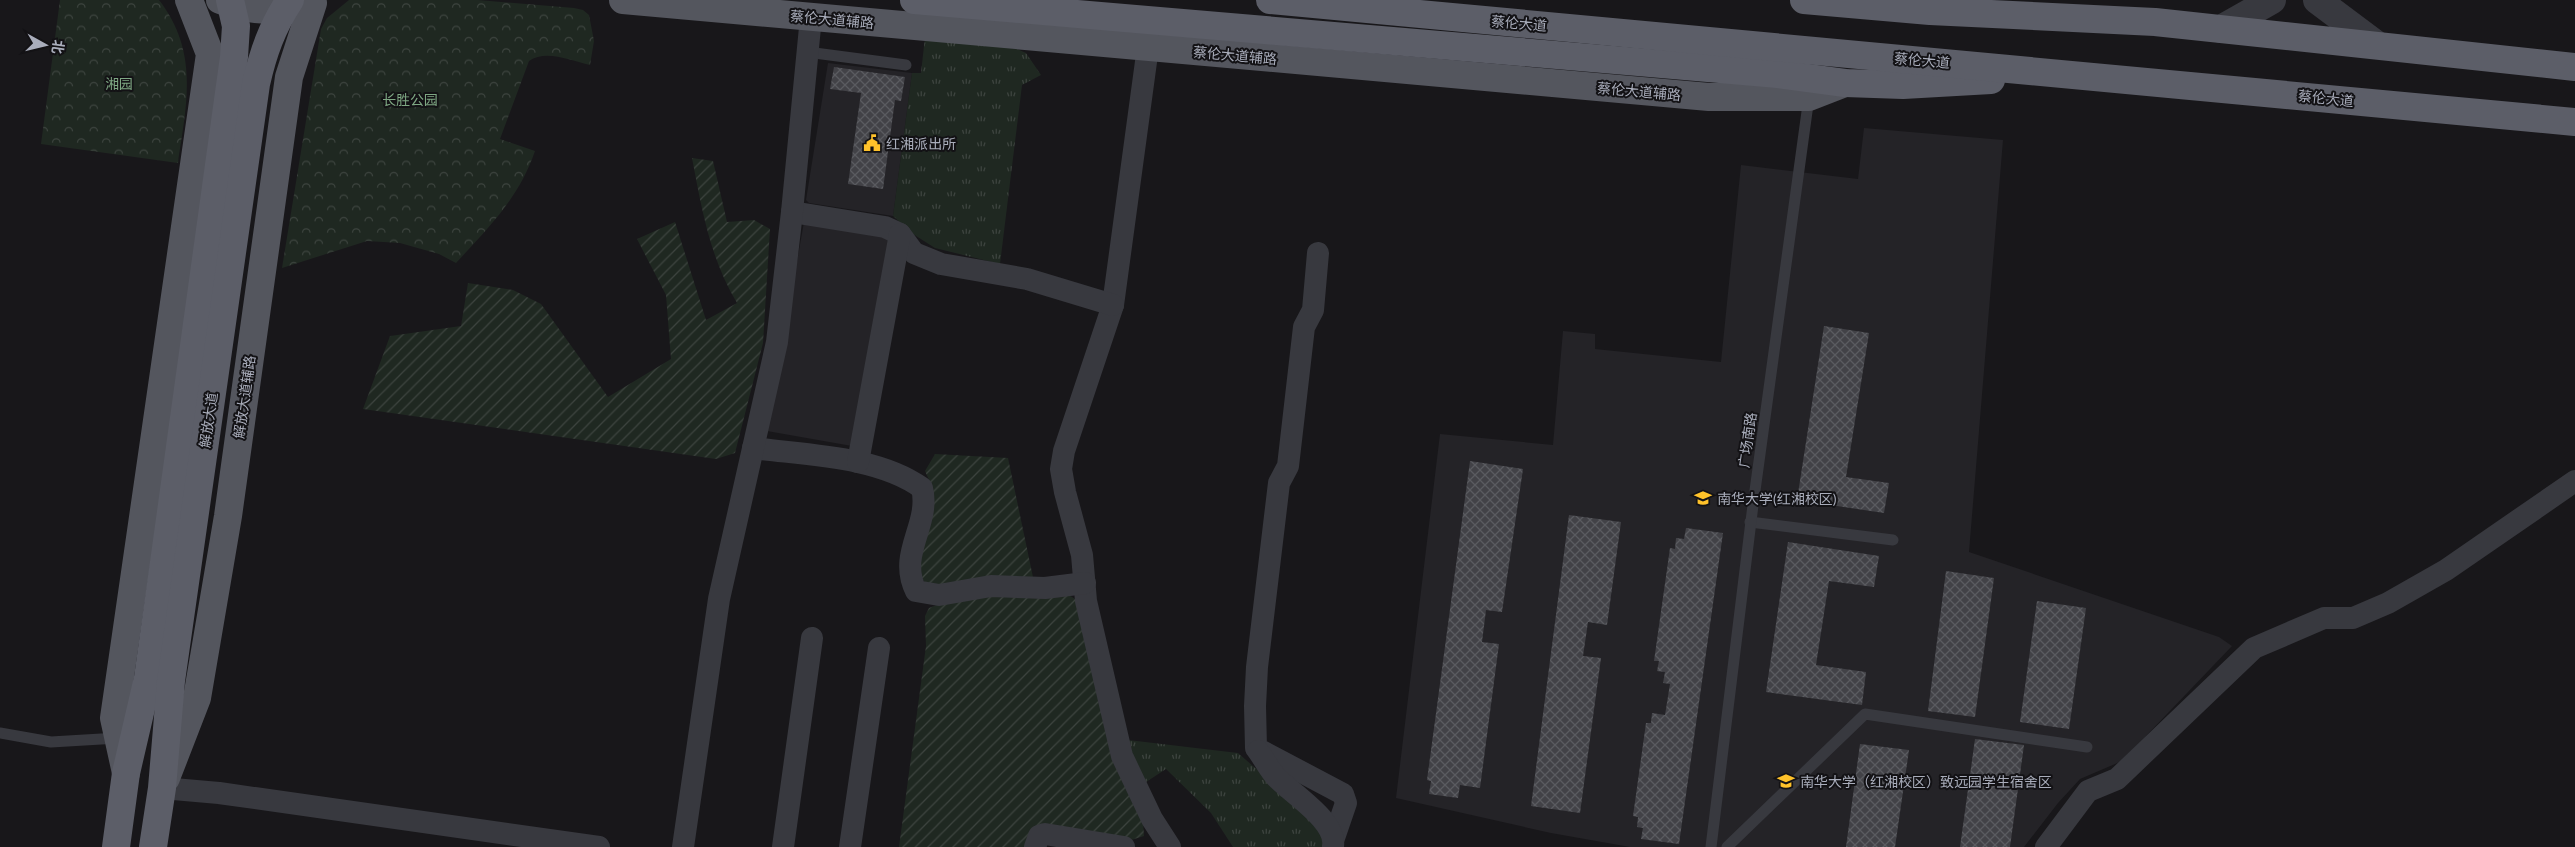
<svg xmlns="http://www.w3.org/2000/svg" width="2575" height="847" font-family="Lato,'Noto Sans SC',sans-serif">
<defs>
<pattern id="grass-tufts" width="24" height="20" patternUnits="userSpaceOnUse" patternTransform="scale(1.25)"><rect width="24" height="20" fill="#1f2821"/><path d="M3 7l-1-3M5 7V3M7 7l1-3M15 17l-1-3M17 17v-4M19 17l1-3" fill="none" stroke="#3d443f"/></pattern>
<pattern id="park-crowns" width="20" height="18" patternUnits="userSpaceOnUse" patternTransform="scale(1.25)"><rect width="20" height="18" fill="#1f2821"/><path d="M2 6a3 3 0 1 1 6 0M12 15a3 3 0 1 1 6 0" fill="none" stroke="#3d443f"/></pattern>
<pattern id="garden-furrows" width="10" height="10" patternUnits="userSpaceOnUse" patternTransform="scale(1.25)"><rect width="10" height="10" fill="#1f2821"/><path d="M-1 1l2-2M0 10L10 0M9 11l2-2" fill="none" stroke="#3d443f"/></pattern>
<pattern id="building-cross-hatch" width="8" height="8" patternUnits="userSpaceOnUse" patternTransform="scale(1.25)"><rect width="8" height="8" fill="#424247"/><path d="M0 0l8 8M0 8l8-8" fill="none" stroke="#5a5b60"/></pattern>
</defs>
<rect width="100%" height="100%" fill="#18171a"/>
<g fill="#242327">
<path d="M828,63L912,73L893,216L809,203L806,200Z"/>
<path d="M1864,128L2003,140L1969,552L2219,637L2232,646L2122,761L2080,779L2058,803L2024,847H1630L1551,833L1396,798L1440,434L1553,445L1563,331L1595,334V349L1721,362L1741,165L1858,179Z"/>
<path d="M804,222L889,237L852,446L767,431Z"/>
</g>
<g fill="url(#grass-tufts)">
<path d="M925,37L1017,49L1026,53L1041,75L1022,85L1000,264L935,248L913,234L893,216L912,73H921Z"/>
<path d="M1128,740L1238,753L1323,827L1329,847H1233L1211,813L1166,769L1143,784Z"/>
</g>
<g fill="url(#park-crowns)">
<path d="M60,0H159C199,52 187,103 178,163L41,144Z"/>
<path d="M349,0H478L574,8L583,10L589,15L594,41L590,65C571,61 546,49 529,61L500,139L535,151C519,198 489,227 456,263L439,254L400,243L367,241L282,268L321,29L327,18Z"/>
</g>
<g fill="url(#garden-furrows)">
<path d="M692,158L713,161L727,222L754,220L770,229L763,343L735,453L716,459L363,409L390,336L461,326L468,283L513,290L541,304L608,397L671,359L666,295L637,239L675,222L706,320L737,303C710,258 702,210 692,158Z"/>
<path d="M935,454L1008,458L1034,582L962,586L925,583L918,571L930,482L925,471Z"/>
<path d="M1069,595L1078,601L1143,821L1144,836L1125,842L1044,827L1027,847H899L926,646L925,616L929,608L960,596Z"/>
</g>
<g fill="url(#building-cross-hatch)">
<path d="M834,67L905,77L901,101L895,100L883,189L848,184L861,93L830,89Z"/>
<path d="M1824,326L1869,333L1846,477L1889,483L1884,513L1797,500Z"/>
<path d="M1470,461L1523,469L1502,612L1486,610L1482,642L1499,644L1480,788L1460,785L1458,798L1429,794L1431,781L1427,780Z"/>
<path d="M1569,515L1621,522L1607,625L1588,622L1583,656L1601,658L1580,813L1531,806Z"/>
<path d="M1686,528L1723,533L1679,844L1641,839L1643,828L1637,827L1638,817L1633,816L1646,723H1651L1652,713L1665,715L1670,684L1663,683L1665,672L1657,671L1659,661H1654L1670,548L1675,549L1676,538L1684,539Z"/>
<path d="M1788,542L1879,556L1874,587L1829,581L1816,665L1866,672L1862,705L1766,692Z"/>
<path d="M1946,571L1994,578L1975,717L1928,711Z"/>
<path d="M2037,601L2086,608L2069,729L2020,722Z"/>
<path d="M1975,739L2024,745L2010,847H1960Z"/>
<path d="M1860,744L1909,750L1895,847H1846Z"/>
</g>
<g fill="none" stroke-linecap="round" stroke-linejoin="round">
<g stroke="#38393f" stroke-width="11">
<path d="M807,52L906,65"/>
<path d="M1750,522L1893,540"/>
<path d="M0,733L51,742L118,738"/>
<path d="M1711,847L1753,505L1809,97"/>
<path d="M1727,847L1865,714L2087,747"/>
</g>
<g stroke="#38393f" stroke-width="22">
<path d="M1148,47L1113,305L1064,451L1061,469L1065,492L1082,555L1086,601L1122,756L1152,819L1170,847"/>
<path d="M792,212L885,227L900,234L914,253L941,264L1027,279L1113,305"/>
<path d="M1318,253L1313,310L1304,327L1288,466L1279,483L1257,667L1255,706L1256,748L1343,794L1346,803L1334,838"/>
<path d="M753,448C806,455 878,456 922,488C931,525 897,553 916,591L939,595L991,586L1045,588L1085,583"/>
<path d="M858,462L900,234"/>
<path d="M1258,751C1264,759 1269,769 1276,777C1292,794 1337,821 1333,846"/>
<path d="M162,788L219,793L599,847"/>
<path d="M683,847L719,599L777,342L792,212L811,17"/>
<path d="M783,847L812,638"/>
<path d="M850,847L879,648"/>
<path d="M1035,847L1039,836L1045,834L1124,847"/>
<path d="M2046,847L2088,791L2117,779L2254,648L2324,618H2353L2388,603L2446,570L2575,481"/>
</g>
<g stroke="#38393f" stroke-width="28">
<path d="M2317,0L2377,45"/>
<path d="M2221,29L2272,0"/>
</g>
<g stroke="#54565e" stroke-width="28">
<path d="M220,0C248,12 276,12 305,5"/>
<path d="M623,0L1709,97H1809L1845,83"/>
<path d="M126,773L114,718L210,54L189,0"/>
<path d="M166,778L197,698L228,516L289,77L313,3"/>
</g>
<g stroke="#5c5e68" stroke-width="28">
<path d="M914,0L1778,74L1845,83L1903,85L1991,80"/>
<path d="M1270,0L2575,122"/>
<path d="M1804,0L1930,11L2155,22L2575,67"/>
<path d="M116,847L126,773L148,678L234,57L236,26L230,0"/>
<path d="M153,847L162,788L171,681L256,84C263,53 272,27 290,0"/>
</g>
</g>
<defs>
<g id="civic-bare" transform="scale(1.35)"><path d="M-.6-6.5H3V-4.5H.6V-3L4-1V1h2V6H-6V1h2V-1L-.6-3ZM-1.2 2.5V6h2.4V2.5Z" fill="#ffc22a" stroke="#131215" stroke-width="2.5" paint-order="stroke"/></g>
<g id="university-bare" transform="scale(1.35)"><path d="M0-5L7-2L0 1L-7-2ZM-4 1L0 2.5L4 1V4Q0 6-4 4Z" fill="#ffc22a" stroke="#131215" stroke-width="2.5" paint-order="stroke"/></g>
</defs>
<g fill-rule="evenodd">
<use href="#civic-bare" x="872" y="143"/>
<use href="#university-bare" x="1703" y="498"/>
<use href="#university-bare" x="1786" y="781"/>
</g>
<g text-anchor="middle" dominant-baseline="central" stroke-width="4" stroke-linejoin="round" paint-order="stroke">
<g font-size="14" fill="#a9adbb" stroke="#131215">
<text transform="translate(832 19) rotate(5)">蔡伦大道辅路</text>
<text transform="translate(1519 23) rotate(5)">蔡伦大道</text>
<text transform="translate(1235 55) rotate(5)">蔡伦大道辅路</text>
<text transform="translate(1922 60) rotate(5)">蔡伦大道</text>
<text transform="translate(1639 91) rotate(5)">蔡伦大道辅路</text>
<text transform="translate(2326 98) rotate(6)">蔡伦大道</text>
<text transform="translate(244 397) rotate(-82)">解放大道辅路</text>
<text transform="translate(208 420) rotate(-82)">解放大道</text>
<text transform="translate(1747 440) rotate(-82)">广场南路</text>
</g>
<g font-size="14" fill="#7ea783" stroke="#131215">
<text x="119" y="83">湘园</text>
<text x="410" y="99">长胜公园</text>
</g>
<g font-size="14" fill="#a9adbb" stroke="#131215" text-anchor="start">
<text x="886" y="143">红湘派出所</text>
<text x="1717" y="498">南华大学(红湘校区)</text>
<text x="1800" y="781">南华大学（红湘校区）致远园学生宿舍区</text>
</g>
</g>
<g transform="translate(45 45) rotate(98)" stroke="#131215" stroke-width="4" paint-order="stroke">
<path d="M0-4L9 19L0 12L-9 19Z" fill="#a9adbb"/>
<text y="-8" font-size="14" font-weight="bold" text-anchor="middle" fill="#a9adbb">北</text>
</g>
</svg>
